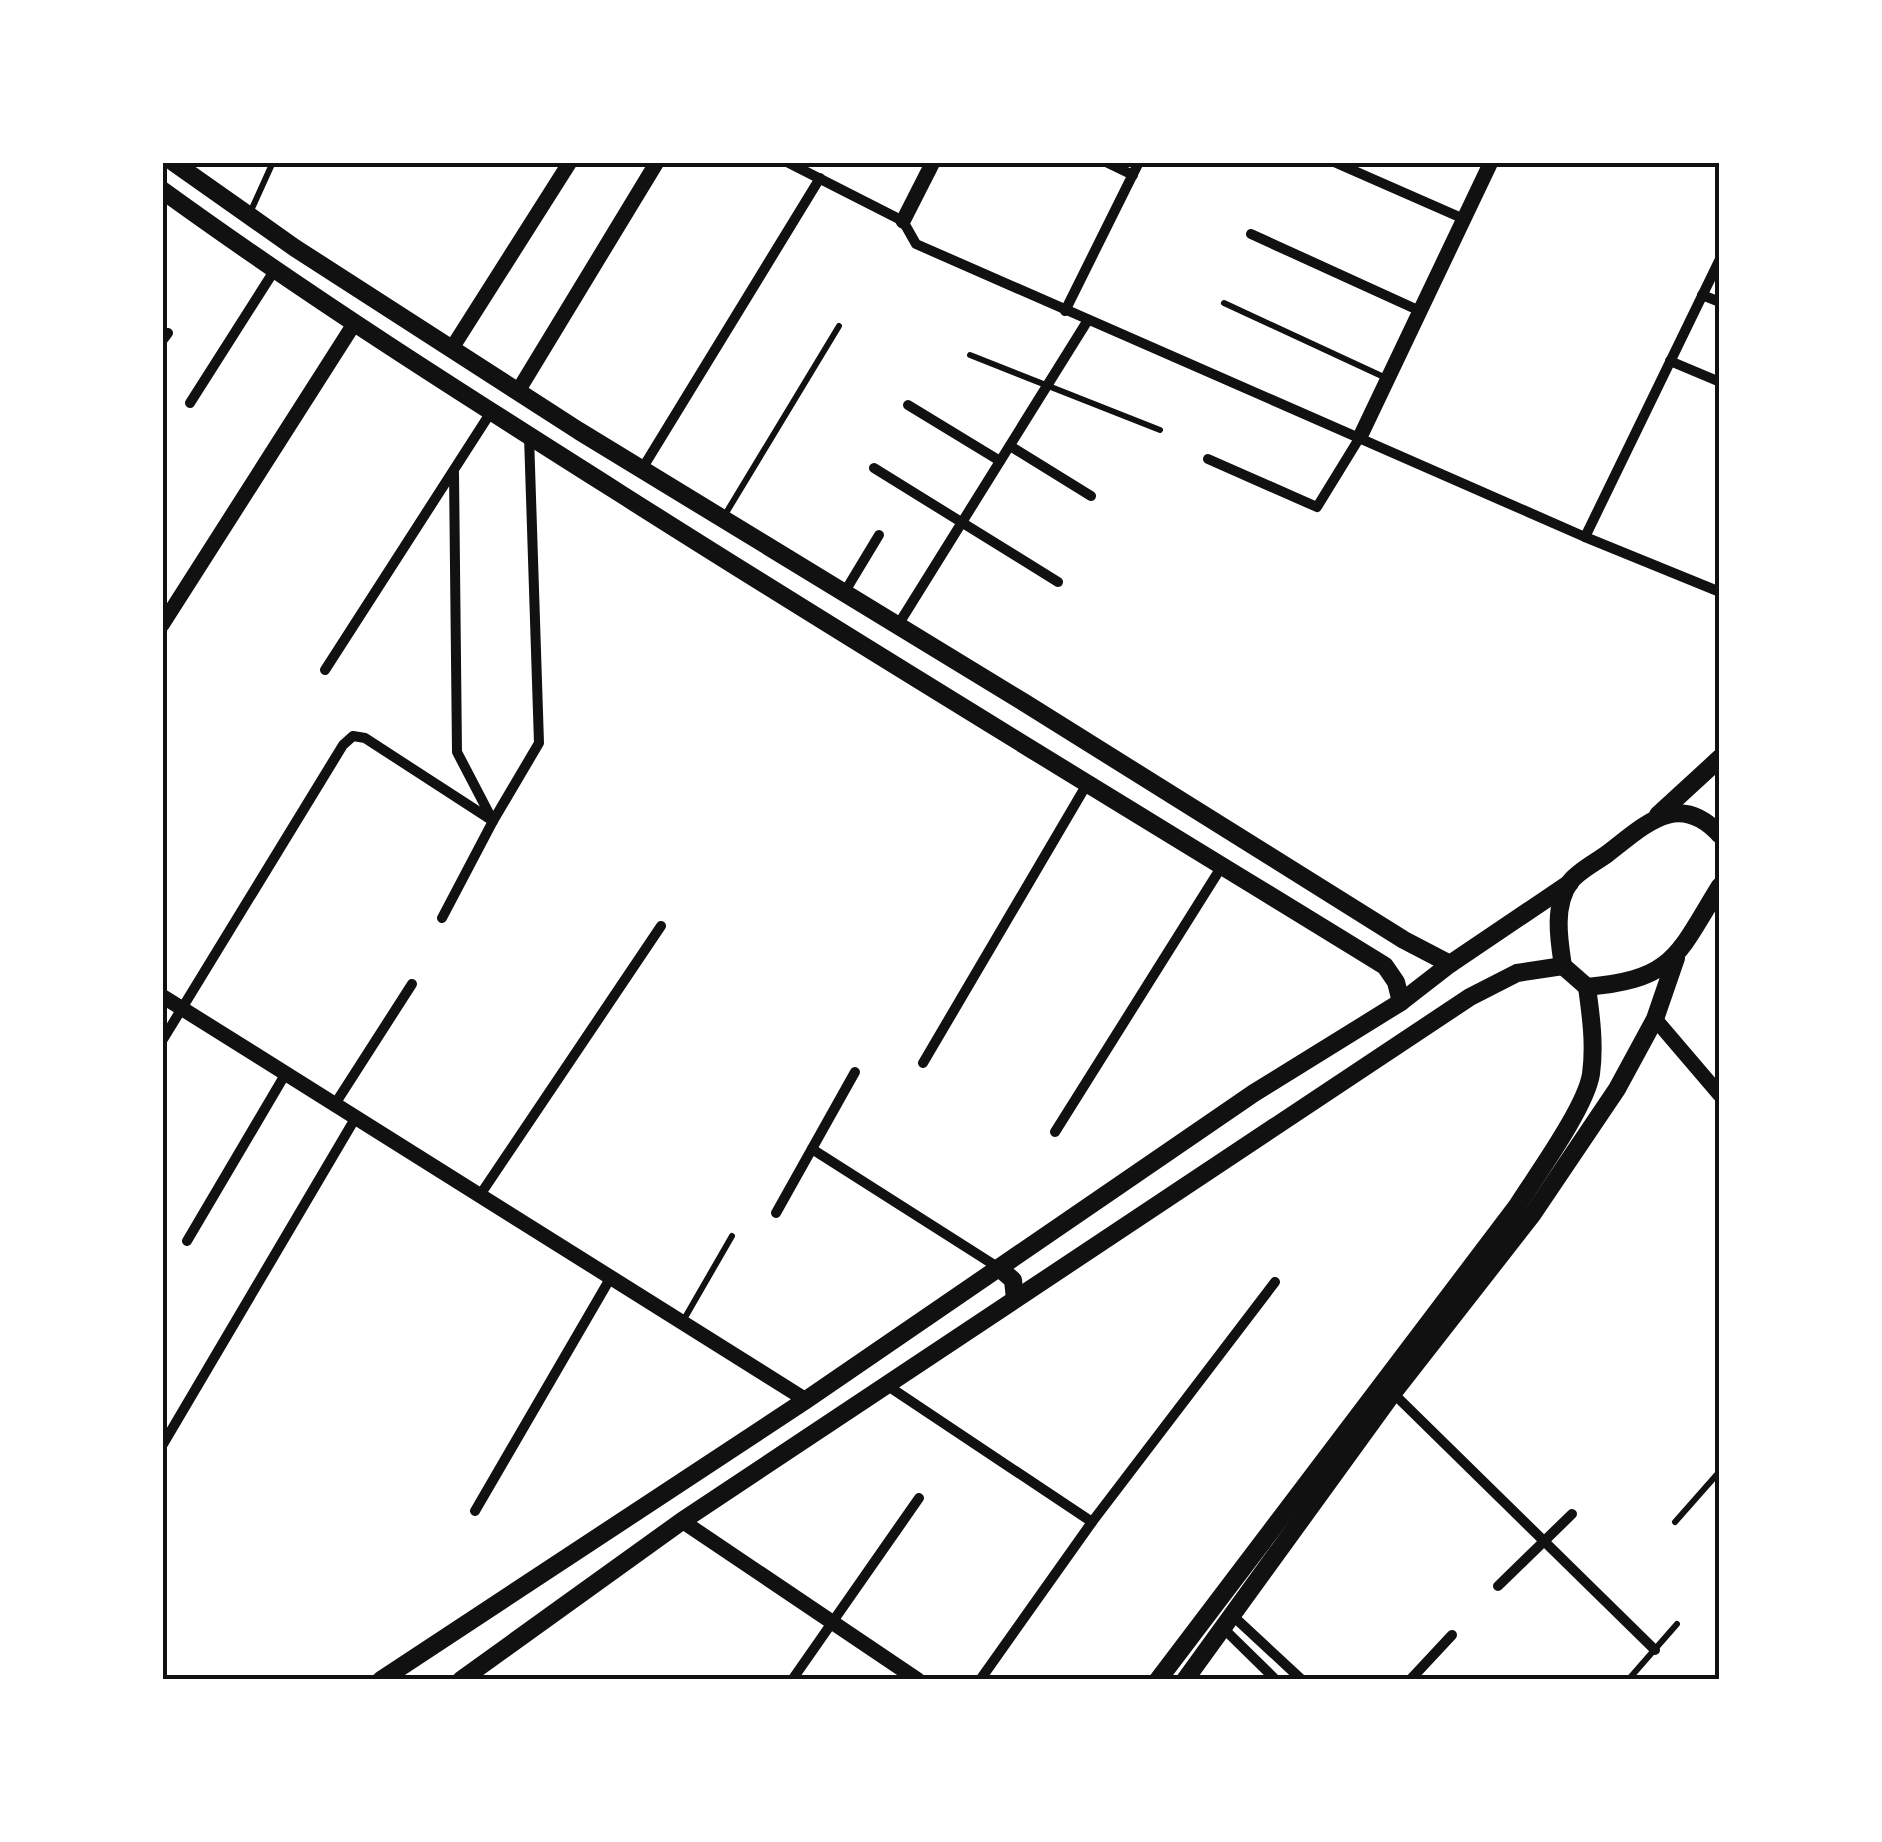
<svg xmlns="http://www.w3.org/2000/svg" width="1882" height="1842" font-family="Raleway,sans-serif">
<rect width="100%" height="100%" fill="#fff"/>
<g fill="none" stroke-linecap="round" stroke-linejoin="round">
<g stroke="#111" stroke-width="6">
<path d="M249,215L273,162"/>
<path d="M1224,303L1386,378"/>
<path d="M970,355L1160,430"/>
<path d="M723,518L839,326"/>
<path d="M683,1321L732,1236"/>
<path d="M1675,1522L1720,1471"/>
<path d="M1628,1680L1677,1624"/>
</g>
<g stroke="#111" stroke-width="10">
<path d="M787,162L903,221L916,244L1585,537L1720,592"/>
<path d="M1106,162L1133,175"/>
<path d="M1334,162L1464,219"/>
<path d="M1251,234L1420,311"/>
<path d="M1702,295L1720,302"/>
<path d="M1065,311L1139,162"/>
<path d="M162,341L168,333"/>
<path d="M1670,361L1720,382"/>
<path d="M190,403L274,271"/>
<path d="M908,405L1000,461"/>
<path d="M1010,446L1091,496"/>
<path d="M1208,459L1317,507L1360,437"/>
<path d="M874,468L1058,582"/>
<path d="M642,469L820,178"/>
<path d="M454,473L457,752L493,821L539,743L529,436"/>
<path d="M1585,537L1720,259"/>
<path d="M844,593L879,535"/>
<path d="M898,625L1088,320"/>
<path d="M325,670L491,412"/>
<path d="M162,1041L343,745L353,736L365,738L493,821L442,918"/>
<path d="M923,1063L1087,784"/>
<path d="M335,1104L412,984"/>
<path d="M1055,1132L1222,866"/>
<path d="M812,1149L999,1268"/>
<path d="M480,1195L661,926"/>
<path d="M776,1213L855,1072"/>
<path d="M187,1241L286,1073"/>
<path d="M888,1386L1092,1522"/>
<path d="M1393,1393L1655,1650"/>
<path d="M162,1446L356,1117"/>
<path d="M475,1511L611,1277"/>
<path d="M1498,1586L1572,1514"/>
<path d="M1232,1615L1302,1680"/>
<path d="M1223,1628L1276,1680"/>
<path d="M792,1680L919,1498"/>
<path d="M980,1680L1092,1522L1275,1282"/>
<path d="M1410,1680L1452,1635"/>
</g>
<g stroke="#111" stroke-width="15">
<path d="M903,221L933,162"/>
<path d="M452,348L570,162"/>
<path d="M518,391L657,162"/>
<path d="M1360,437L1491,162"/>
<path d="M162,625L354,324"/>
<path d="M162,996L806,1400"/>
<path d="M1655,1019L1720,1095"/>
<path d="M682,1521L918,1680"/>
</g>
<g stroke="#111" stroke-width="18">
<path d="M173,162L295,248L579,431L1025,703L1404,940L1450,964"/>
<path d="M162,190C311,298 466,396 621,494C874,655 1130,809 1385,966L1396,982L1401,1002"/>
<path d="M1658,815L1720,758"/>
<path d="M1720,835C1678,789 1644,826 1607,854C1596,862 1578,871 1570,882C1553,906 1559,940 1563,966L1587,987C1675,979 1677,955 1720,886"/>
<path d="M999,1268L1013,1280L1015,1299"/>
<path d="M381,1680L806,1400L1254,1093L1401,1002L1450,964L1570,883"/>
<path d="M461,1680L682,1521L1470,997L1517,973L1563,966"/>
<path d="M1158,1680L1517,1206C1536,1176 1586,1107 1591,1074C1595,1045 1591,1016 1587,987"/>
<path d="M1185,1680L1393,1393L1532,1215L1617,1089L1655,1019L1676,958"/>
</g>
</g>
<rect width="1882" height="1842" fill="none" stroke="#ffffff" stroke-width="330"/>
<rect x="165" y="165" width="1552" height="1512" fill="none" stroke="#111" stroke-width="4"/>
</svg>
